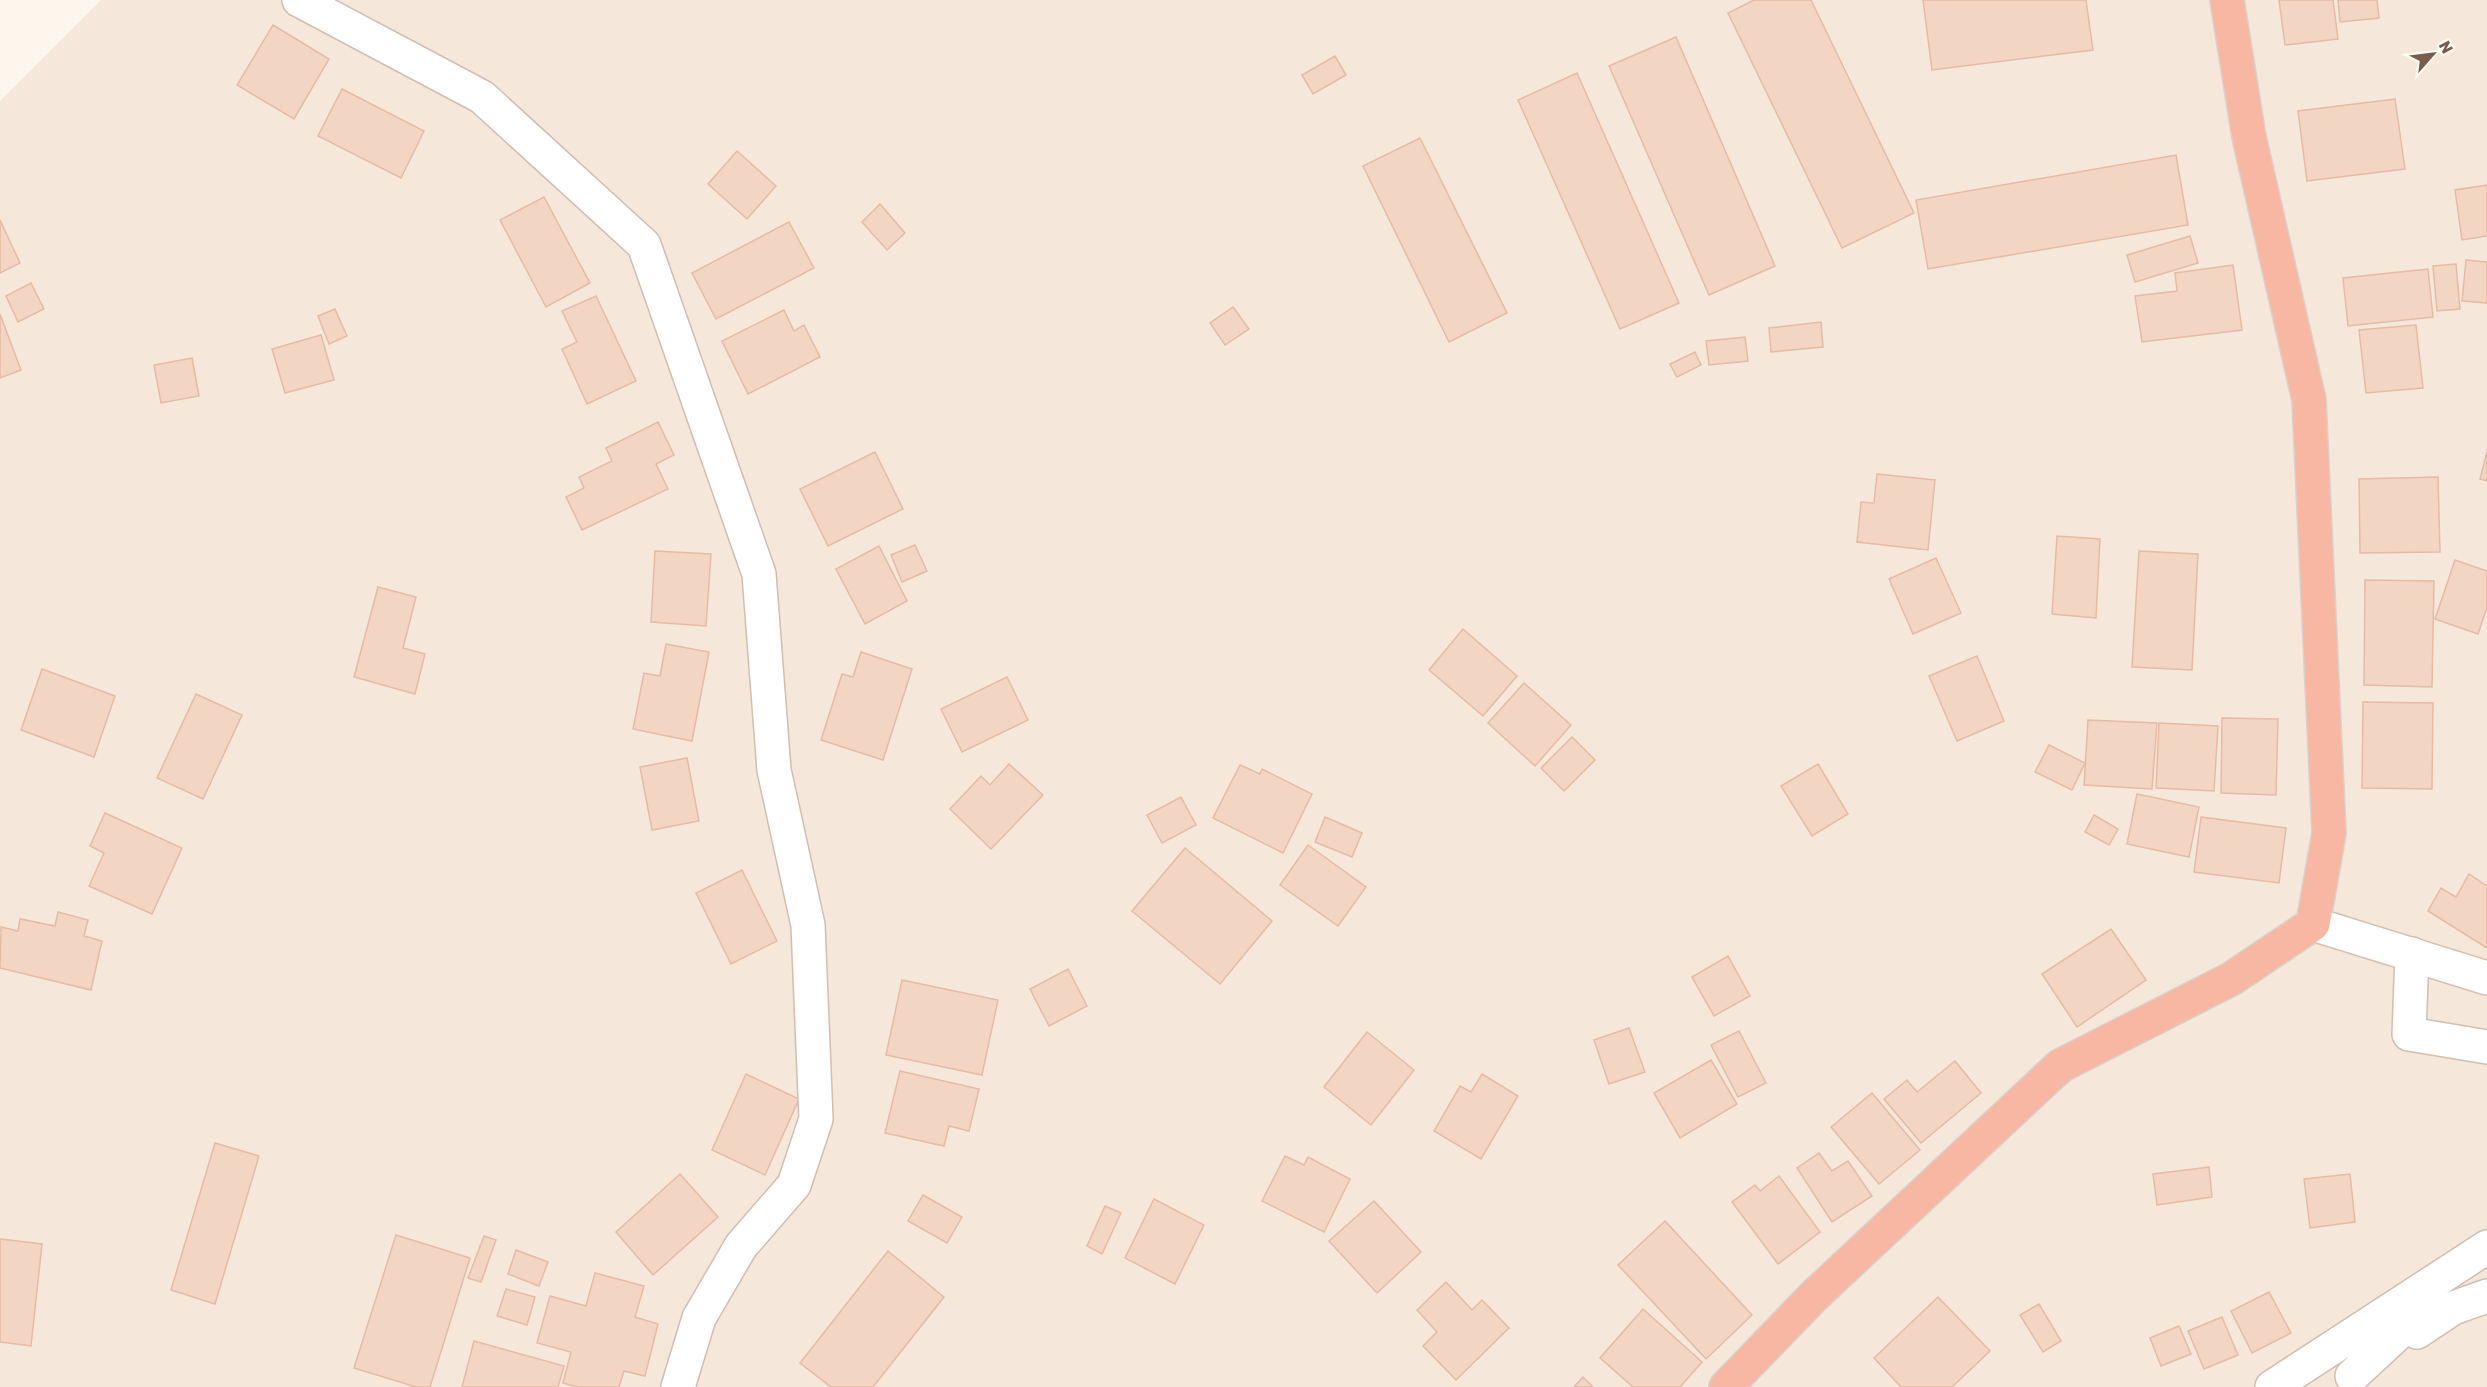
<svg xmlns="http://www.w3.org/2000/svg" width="2487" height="1387" font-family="Rubik,sans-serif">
<rect width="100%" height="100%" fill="#fdf6ec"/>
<path fill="#f5e8da" d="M101,0H2487V1387H0V101Z"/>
<g fill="#f3d5c3" stroke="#e6bba3" stroke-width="1.5">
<path d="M1754,0H1811L1914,213L1842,248L1728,13Z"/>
<path d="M1923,0H2086L2093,50L1932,70Z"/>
<path d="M2279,0H2333L2338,39L2285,45Z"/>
<path d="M2338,0H2377L2379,18L2340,22Z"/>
<path d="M273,25L329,59L294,119L237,85Z"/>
<path d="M1676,37L1775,266L1709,295L1609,66Z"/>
<path d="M1335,56L1346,75L1313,94L1302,75Z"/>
<path d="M1577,73L1679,303L1620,329L1518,100Z"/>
<path d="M342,89L424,131L401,178L318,136Z"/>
<path d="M2395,99L2405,169L2307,181L2298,111Z"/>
<path d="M1420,138L1507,313L1449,342L1363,166Z"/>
<path d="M737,151L776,186L747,219L708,184Z"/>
<path d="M2176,155L2188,225L1928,269L1916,200Z"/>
<path d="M2487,185V236L2462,240L2455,190Z"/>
<path d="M544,197L590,283L546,307L500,220Z"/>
<path d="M880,204L905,233L887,250L862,222Z"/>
<path d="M0,220L20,263L0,273Z"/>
<path d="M789,222L814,268L716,319L692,273Z"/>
<path d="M2190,236L2198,263L2135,282L2127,255Z"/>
<path d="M2466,260L2487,262V303L2462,301Z"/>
<path d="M2456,264L2460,309L2437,311L2433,266Z"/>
<path d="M2233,265L2242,330L2142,342L2135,296L2177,291L2175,273Z"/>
<path d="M2428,269L2433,317L2348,326L2343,278Z"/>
<path d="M31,283L44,309L18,322L6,296Z"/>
<path d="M596,296L636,381L587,404L562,349L577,342L562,311Z"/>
<path d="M1233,307L1249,329L1225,345L1210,323Z"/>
<path d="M335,309L347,336L329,344L318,316Z"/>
<path d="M784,310L794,331L804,325L820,357L748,394L722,341Z"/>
<path d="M0,314L21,370L0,378Z"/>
<path d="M1821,322L1823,347L1771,352L1769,328Z"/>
<path d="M2416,325L2423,388L2366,393L2359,330Z"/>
<path d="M321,335L334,380L285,393L272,349Z"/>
<path d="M1745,337L1748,361L1709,365L1706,341Z"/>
<path d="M1695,352L1701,365L1677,377L1670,364Z"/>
<path d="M192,358L199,396L161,403L154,365Z"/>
<path d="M658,422L674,455L656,464L668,489L582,530L566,497L584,488L579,477L612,461L606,448Z"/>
<path d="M875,452L903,509L828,546L800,489Z"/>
<path d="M2487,452V481L2480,479Z"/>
<path d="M1877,474L1935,480L1928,550L1857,542L1861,502L1874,503Z"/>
<path d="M2438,477L2440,552L2360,553L2359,479Z"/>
<path d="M2057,536L2100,539L2096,618L2052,614Z"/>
<path d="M915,545L927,571L902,582L891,555Z"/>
<path d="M879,546L907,601L865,624L836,569Z"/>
<path d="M655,551L711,554L706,626L651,622Z"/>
<path d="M2139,551L2198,554L2192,670L2132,667Z"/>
<path d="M1936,558L1961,613L1913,634L1889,579Z"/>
<path d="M2455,560L2487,571V607L2478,634L2435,619Z"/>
<path d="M2365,580L2434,581L2432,687L2364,685Z"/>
<path d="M378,587L416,597L403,648L425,654L415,694L354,677Z"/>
<path d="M1463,629L1517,676L1483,716L1429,670Z"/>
<path d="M666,644L709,652L692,741L633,729L644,673L660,676Z"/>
<path d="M861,652L912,669L883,760L821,740L842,674L853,677Z"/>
<path d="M1977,656L2004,721L1957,741L1929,676Z"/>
<path d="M42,669L115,696L94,757L21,730Z"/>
<path d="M1007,677L1028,720L962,752L941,709Z"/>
<path d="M1524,683L1571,725L1535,766L1488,723Z"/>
<path d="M196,694L242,715L203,799L157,778Z"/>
<path d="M2363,702L2433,703L2432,789L2362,788Z"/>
<path d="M2222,718L2278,719L2276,795L2221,793Z"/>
<path d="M2088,720L2157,723L2152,789L2084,785Z"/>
<path d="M2159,723L2218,726L2214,791L2156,788Z"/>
<path d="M1572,737L1595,760L1564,791L1541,768Z"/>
<path d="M2049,745L2085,763L2072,790L2035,772Z"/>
<path d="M687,758L699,821L652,830L640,767Z"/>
<path d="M1009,764L1043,795L991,849L950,809L981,776L990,785Z"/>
<path d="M1818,764L1848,814L1812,836L1781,786Z"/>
<path d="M1240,765L1260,774L1262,769L1312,794L1283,853L1213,818Z"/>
<path d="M2137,794L2199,807L2189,857L2127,844Z"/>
<path d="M1181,797L1196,825L1162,843L1147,815Z"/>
<path d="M105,813L182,848L152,914L89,886L104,853L90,846Z"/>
<path d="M2094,815L2118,829L2109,845L2085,832Z"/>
<path d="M1325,817L1362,833L1352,857L1315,842Z"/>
<path d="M2201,817L2286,828L2279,883L2194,872Z"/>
<path d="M1308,845L1366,887L1338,926L1280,885Z"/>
<path d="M1185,848L1272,921L1220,984L1132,911Z"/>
<path d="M742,870L777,941L731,964L696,893Z"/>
<path d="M2469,874L2487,886V948L2428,911L2441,888L2456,897Z"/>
<path d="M58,912L88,920L84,936L102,941L91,990L0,968L1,927L18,931L20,919L55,926Z"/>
<path d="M2111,929L2146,980L2077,1027L2042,974Z"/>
<path d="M1728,956L1750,996L1714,1016L1692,977Z"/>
<path d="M1068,969L1087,1006L1049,1026L1030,989Z"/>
<path d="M902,980L998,1000L982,1075L886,1055Z"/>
<path d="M1629,1028L1645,1072L1609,1084L1594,1040Z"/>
<path d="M1739,1031L1766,1083L1738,1097L1711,1045Z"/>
<path d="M1367,1032L1414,1070L1371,1125L1324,1087Z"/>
<path d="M1711,1060L1737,1104L1680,1138L1654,1093Z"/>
<path d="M1955,1061L1981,1093L1921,1143L1884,1099L1907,1080L1917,1092Z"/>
<path d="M900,1071L979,1089L969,1131L949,1126L944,1146L885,1133Z"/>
<path d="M746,1074L799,1099L765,1175L712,1150Z"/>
<path d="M1482,1074L1518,1096L1481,1159L1434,1131L1460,1086L1471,1092Z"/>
<path d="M1872,1093L1920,1150L1879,1184L1831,1127Z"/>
<path d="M215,1143L259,1156L215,1304L171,1290Z"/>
<path d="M1819,1153L1832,1171L1848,1161L1872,1196L1832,1222L1797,1168Z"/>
<path d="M1285,1156L1304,1165L1308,1157L1350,1179L1324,1232L1262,1201Z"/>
<path d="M2209,1167L2212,1197L2157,1205L2153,1174Z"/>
<path d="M680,1174L718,1217L653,1275L616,1232Z"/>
<path d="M2350,1174L2355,1222L2310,1228L2304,1179Z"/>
<path d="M1779,1176L1820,1232L1778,1264L1732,1202L1755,1185L1760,1191Z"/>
<path d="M923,1195L962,1217L947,1243L908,1221Z"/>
<path d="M1154,1199L1204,1225L1175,1284L1125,1258Z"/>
<path d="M1374,1201L1421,1252L1377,1293L1329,1241Z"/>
<path d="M1105,1206L1121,1213L1102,1254L1087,1246Z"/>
<path d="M1665,1221L1752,1315L1706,1359L1618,1265Z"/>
<path d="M396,1235L470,1258L430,1387H416L354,1368Z"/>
<path d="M484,1236L496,1240L481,1282L468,1278Z"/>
<path d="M0,1239L42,1244L31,1346L0,1342Z"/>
<path d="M516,1250L548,1262L539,1286L508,1274Z"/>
<path d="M888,1251L944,1297L873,1387H831L800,1363Z"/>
<path d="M595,1273L644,1286L635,1317L658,1324L645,1376L624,1371L619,1387H577L563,1383L571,1352L537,1343L550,1296L586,1306Z"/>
<path d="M1446,1282L1472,1310L1482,1300L1509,1328L1456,1380L1423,1346L1437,1332L1417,1310Z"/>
<path d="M506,1289L535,1297L527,1325L497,1316Z"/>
<path d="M2269,1292L2291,1333L2252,1353L2231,1311Z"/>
<path d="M1938,1297L1990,1351L1952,1387H1901L1874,1358Z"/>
<path d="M2039,1304L2061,1341L2043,1352L2020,1315Z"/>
<path d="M1643,1309L1702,1362L1680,1387H1633L1600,1358Z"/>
<path d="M2222,1317L2238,1355L2204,1369L2188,1331Z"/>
<path d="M2179,1326L2191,1354L2161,1366L2150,1338Z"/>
<path d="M474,1341L564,1366L558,1387H462Z"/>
<path d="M1583,1377L1593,1387H1574Z"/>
</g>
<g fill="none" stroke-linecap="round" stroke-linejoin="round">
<g stroke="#d1beb0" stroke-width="36">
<g id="street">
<path d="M299,0L482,97L644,245L759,574L774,770L808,925L816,1119L794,1185L741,1246L699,1318L678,1387"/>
<path d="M2412,954L2409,1034L2487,1047"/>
<path d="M2417,1332L2453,1308L2487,1296"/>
<path d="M2352,1376L2433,1301"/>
<path d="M2272,1387L2487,1247"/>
</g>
</g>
<g stroke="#d6c0b0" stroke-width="36">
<path id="secondary" d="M2313,924L2487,978"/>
</g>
<g stroke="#dad1cd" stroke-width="36">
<path id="highway" d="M1726,1387L1814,1296L2060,1066L2231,979L2313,924L2329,833L2309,400L2249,137L2227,0"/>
</g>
<use href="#street" stroke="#fff" stroke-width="33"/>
<use href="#secondary" stroke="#fff" stroke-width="33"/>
<use href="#highway" stroke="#f7b7a3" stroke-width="33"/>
</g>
<g transform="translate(2433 54) rotate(62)" stroke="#fffaf3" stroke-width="4.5" paint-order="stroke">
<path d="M0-4.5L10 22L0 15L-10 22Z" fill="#7a5c4d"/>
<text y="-9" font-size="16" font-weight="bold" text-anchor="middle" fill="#7a5c4d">N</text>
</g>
</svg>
